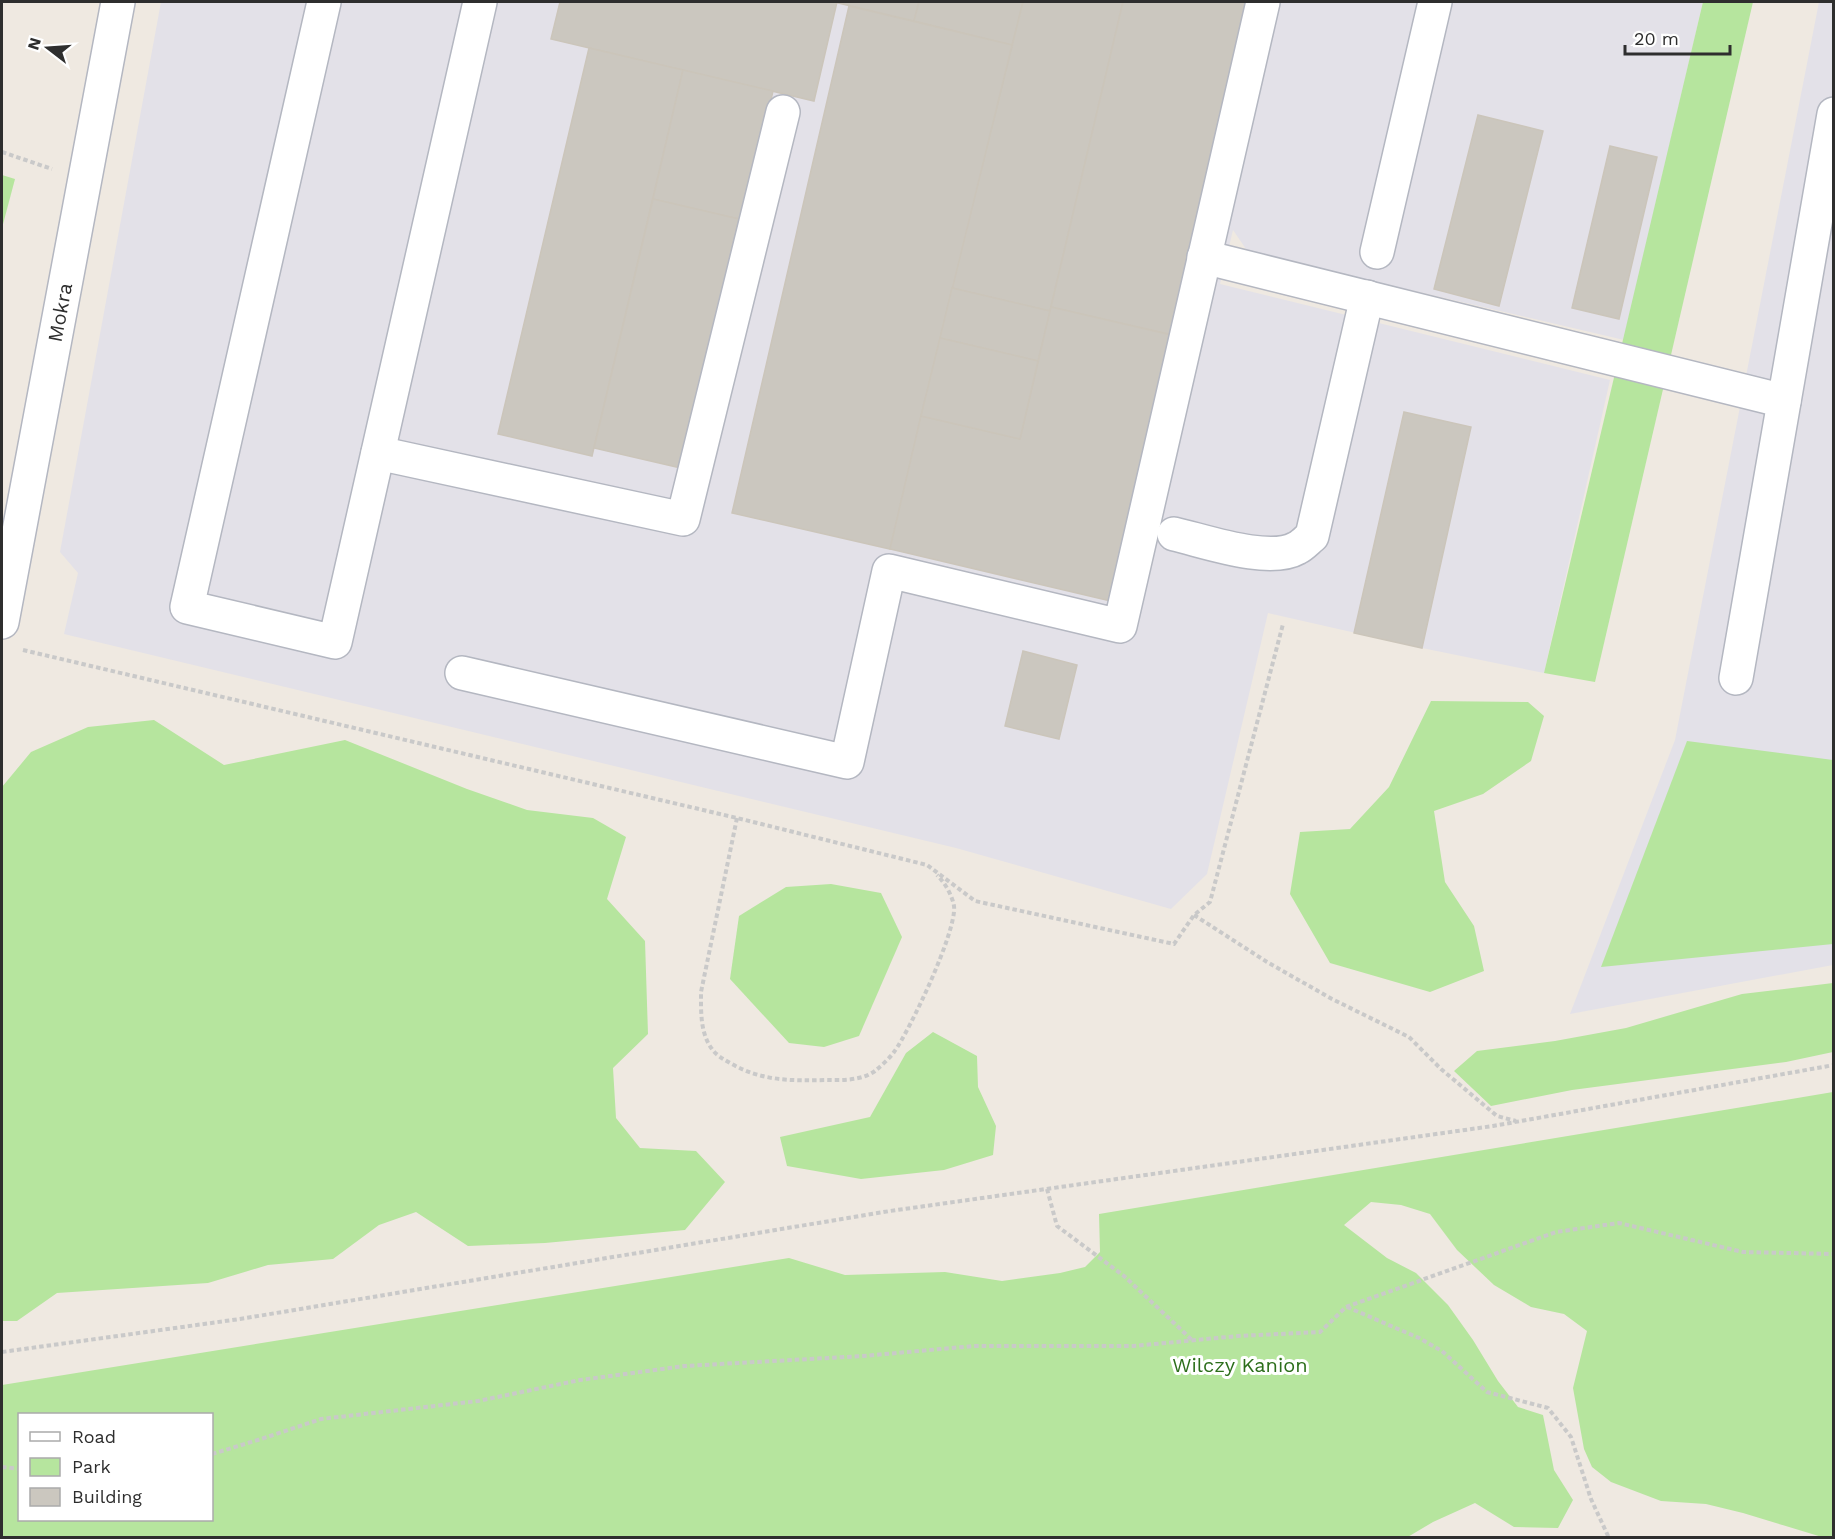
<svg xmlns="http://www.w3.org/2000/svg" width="1835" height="1539" font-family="'Work Sans',sans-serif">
<rect width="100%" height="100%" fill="#efe9e1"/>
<g fill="#e3e1e8">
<path d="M161,2H1703L1624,340L1248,252L1233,230L1220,284L1610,380L1544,673L1422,648L1268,613L1207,874L1171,909L956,848L64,634L78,573L60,552Z"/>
<path d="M1819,2H1833V965L1570,1014L1675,740Z"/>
</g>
<g fill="#b6e59e" fill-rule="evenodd">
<path d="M1703,2H1753L1595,682L1544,673Z"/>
<path d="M2,175L15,179L2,228Z"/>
<path d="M1431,701L1528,702L1544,716L1531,761L1483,794L1434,811L1445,882L1474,926L1484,971L1430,992L1330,963L1290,894L1300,832L1350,829L1389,787Z"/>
<path d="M154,720L224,765L345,740L467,789L527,810L593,818L626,837L607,899L645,941L648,1034L613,1068L616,1118L640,1148L696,1151L725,1182L685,1230L545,1243L468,1246L416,1212L379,1225L333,1259L268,1265L208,1283L57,1293L17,1321H2V787L31,752L88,727Z"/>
<path d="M1687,741L1833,760V944L1601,967Z"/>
<path d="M831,884L881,893L902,937L859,1036L824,1047L789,1043L730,979L739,916L786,887Z"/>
<path d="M1833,983V1052L1786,1062L1572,1090L1491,1106L1454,1071L1477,1051L1555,1041L1626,1028L1742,994Z"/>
<path d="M933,1032L977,1056L978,1087L996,1126L993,1155L944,1170L861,1179L787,1166L780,1137L870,1117L906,1053Z"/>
<path d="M1833,1092V1537H1822L1743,1513L1706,1504L1661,1501L1611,1482L1592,1467L1584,1449L1573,1388L1587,1331L1564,1314L1531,1307L1494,1285L1457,1250L1430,1214L1401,1205L1371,1202L1344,1225L1387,1258L1416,1273L1448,1305L1473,1340L1498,1381L1518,1407L1543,1415L1554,1470L1573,1500L1558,1528L1514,1527L1475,1503L1433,1522L1406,1538L2,1537V1385L789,1258L845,1275L945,1272L1002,1281L1060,1273L1085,1267L1100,1252L1099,1214ZM20,1414H212V1520H20Z"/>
</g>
<g fill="#cbc7bf" stroke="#cbc5ba" stroke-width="1.5">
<path d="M560,2H837L814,101L551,39Z"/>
<path d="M834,2H919L914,21Z"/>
<path d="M919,2H1023L1012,45L914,21Z"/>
<path d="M1023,2H1123L1050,311L952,288Z"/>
<path d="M1123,2H1251L1173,335L1051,307Z"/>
<path d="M849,6L1012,45L921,416L890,549L732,513Z"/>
<path d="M589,48L683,70L592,456L498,434Z"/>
<path d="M683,70L773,91L743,220L653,199Z"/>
<path d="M1478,115L1543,131L1499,306L1434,289Z"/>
<path d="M1610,146L1657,157L1619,319L1572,308Z"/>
<path d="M653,199L739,219L681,468L594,448Z"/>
<path d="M952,288L1050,311L1038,361L940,338Z"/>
<path d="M1051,307L1171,335L1111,601L890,549L921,416L1020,439Z"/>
<path d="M940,338L1038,361L1020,439L921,416Z"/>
<path d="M1404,412L1471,427L1422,648L1354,633Z"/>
<path d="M1023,651L1077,665L1059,739L1005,726Z"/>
</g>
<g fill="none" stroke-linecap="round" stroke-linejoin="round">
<g stroke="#b4b7c1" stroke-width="36">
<g id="minor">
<path d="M324,2L187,607L335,642L480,2"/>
<path d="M1377,252L1435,2"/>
<path d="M1204,257L1784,401"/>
<path d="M378,453L683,519L783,112"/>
<path d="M1174,534C1205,541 1269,564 1297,548C1303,545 1307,540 1312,536L1367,297"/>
<path id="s1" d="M2,622L118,2"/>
<path d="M462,673L847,762L889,571L1120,626L1263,2"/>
<path d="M1736,678L1834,114"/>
</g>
</g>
<g stroke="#c9c9c9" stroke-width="4" stroke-dasharray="4.5 3" stroke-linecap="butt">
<path d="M2,152L52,169"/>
<path d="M23,650L737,818L927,865L975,901L1174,944L1194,915L1210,902L1283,624"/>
<path d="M737,818L701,992C701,1011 700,1033 712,1049C716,1055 723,1059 730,1063C761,1081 791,1081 826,1080C842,1080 861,1081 875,1071C881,1066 889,1059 894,1052C910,1030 957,931 954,906C952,895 945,883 937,875"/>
<path d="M1194,915L1267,962L1332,999L1409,1037L1441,1069L1497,1116L1516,1121"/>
<path d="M1047,1189L1057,1226L1124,1276L1192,1340"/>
<path d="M1347,1307L1419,1338L1442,1351L1487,1392L1548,1408L1571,1437L1591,1499L1609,1538"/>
<path d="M2,1352L240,1319L890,1211L1493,1126L1834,1065"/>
<path d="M212,1454L261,1439L321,1419L478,1401L580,1380L685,1366L863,1356L974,1346H1134L1238,1336L1320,1332L1346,1307L1556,1232L1619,1223L1743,1252L1834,1254"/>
<path d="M2,1467L20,1469"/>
</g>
<use href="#minor" stroke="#fff" stroke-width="33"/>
</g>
<g text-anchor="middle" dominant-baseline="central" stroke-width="6" stroke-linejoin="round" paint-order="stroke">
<g font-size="20" fill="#2e2e2e" stroke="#fff">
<text stroke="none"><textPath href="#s1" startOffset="315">Mokra</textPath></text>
</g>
<g font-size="20" fill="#2c6e1b" stroke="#fff">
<text x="1240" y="1365">Wilczy Kanion</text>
</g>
</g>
<rect width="1835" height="1539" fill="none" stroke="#2e2e2e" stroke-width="6"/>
<rect x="18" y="1413" width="195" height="108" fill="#ffffff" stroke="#ababab" stroke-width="1.5"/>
<rect x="30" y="1432" width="30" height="9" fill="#ffffff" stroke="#ababab" stroke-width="1.5"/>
<text x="72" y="1443" font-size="18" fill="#2e2e2e">Road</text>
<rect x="30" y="1458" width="30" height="18" fill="#b6e59e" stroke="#ababab" stroke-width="1.5"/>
<text x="72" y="1473" font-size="18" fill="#2e2e2e">Park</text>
<rect x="30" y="1488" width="30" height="18" fill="#cbc7bf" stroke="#ababab" stroke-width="1.5"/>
<text x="72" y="1503" font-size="18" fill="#2e2e2e">Building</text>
<g transform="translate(48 48) rotate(287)" stroke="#ffffff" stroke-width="4.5" paint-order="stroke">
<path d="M0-4.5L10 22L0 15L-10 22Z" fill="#2e2e2e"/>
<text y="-9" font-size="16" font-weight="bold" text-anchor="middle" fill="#2e2e2e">N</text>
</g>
<path d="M1625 45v9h105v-9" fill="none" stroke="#2e2e2e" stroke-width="3"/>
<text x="1634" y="45" font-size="18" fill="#2e2e2e" stroke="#ffffff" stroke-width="4.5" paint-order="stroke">20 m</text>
</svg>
